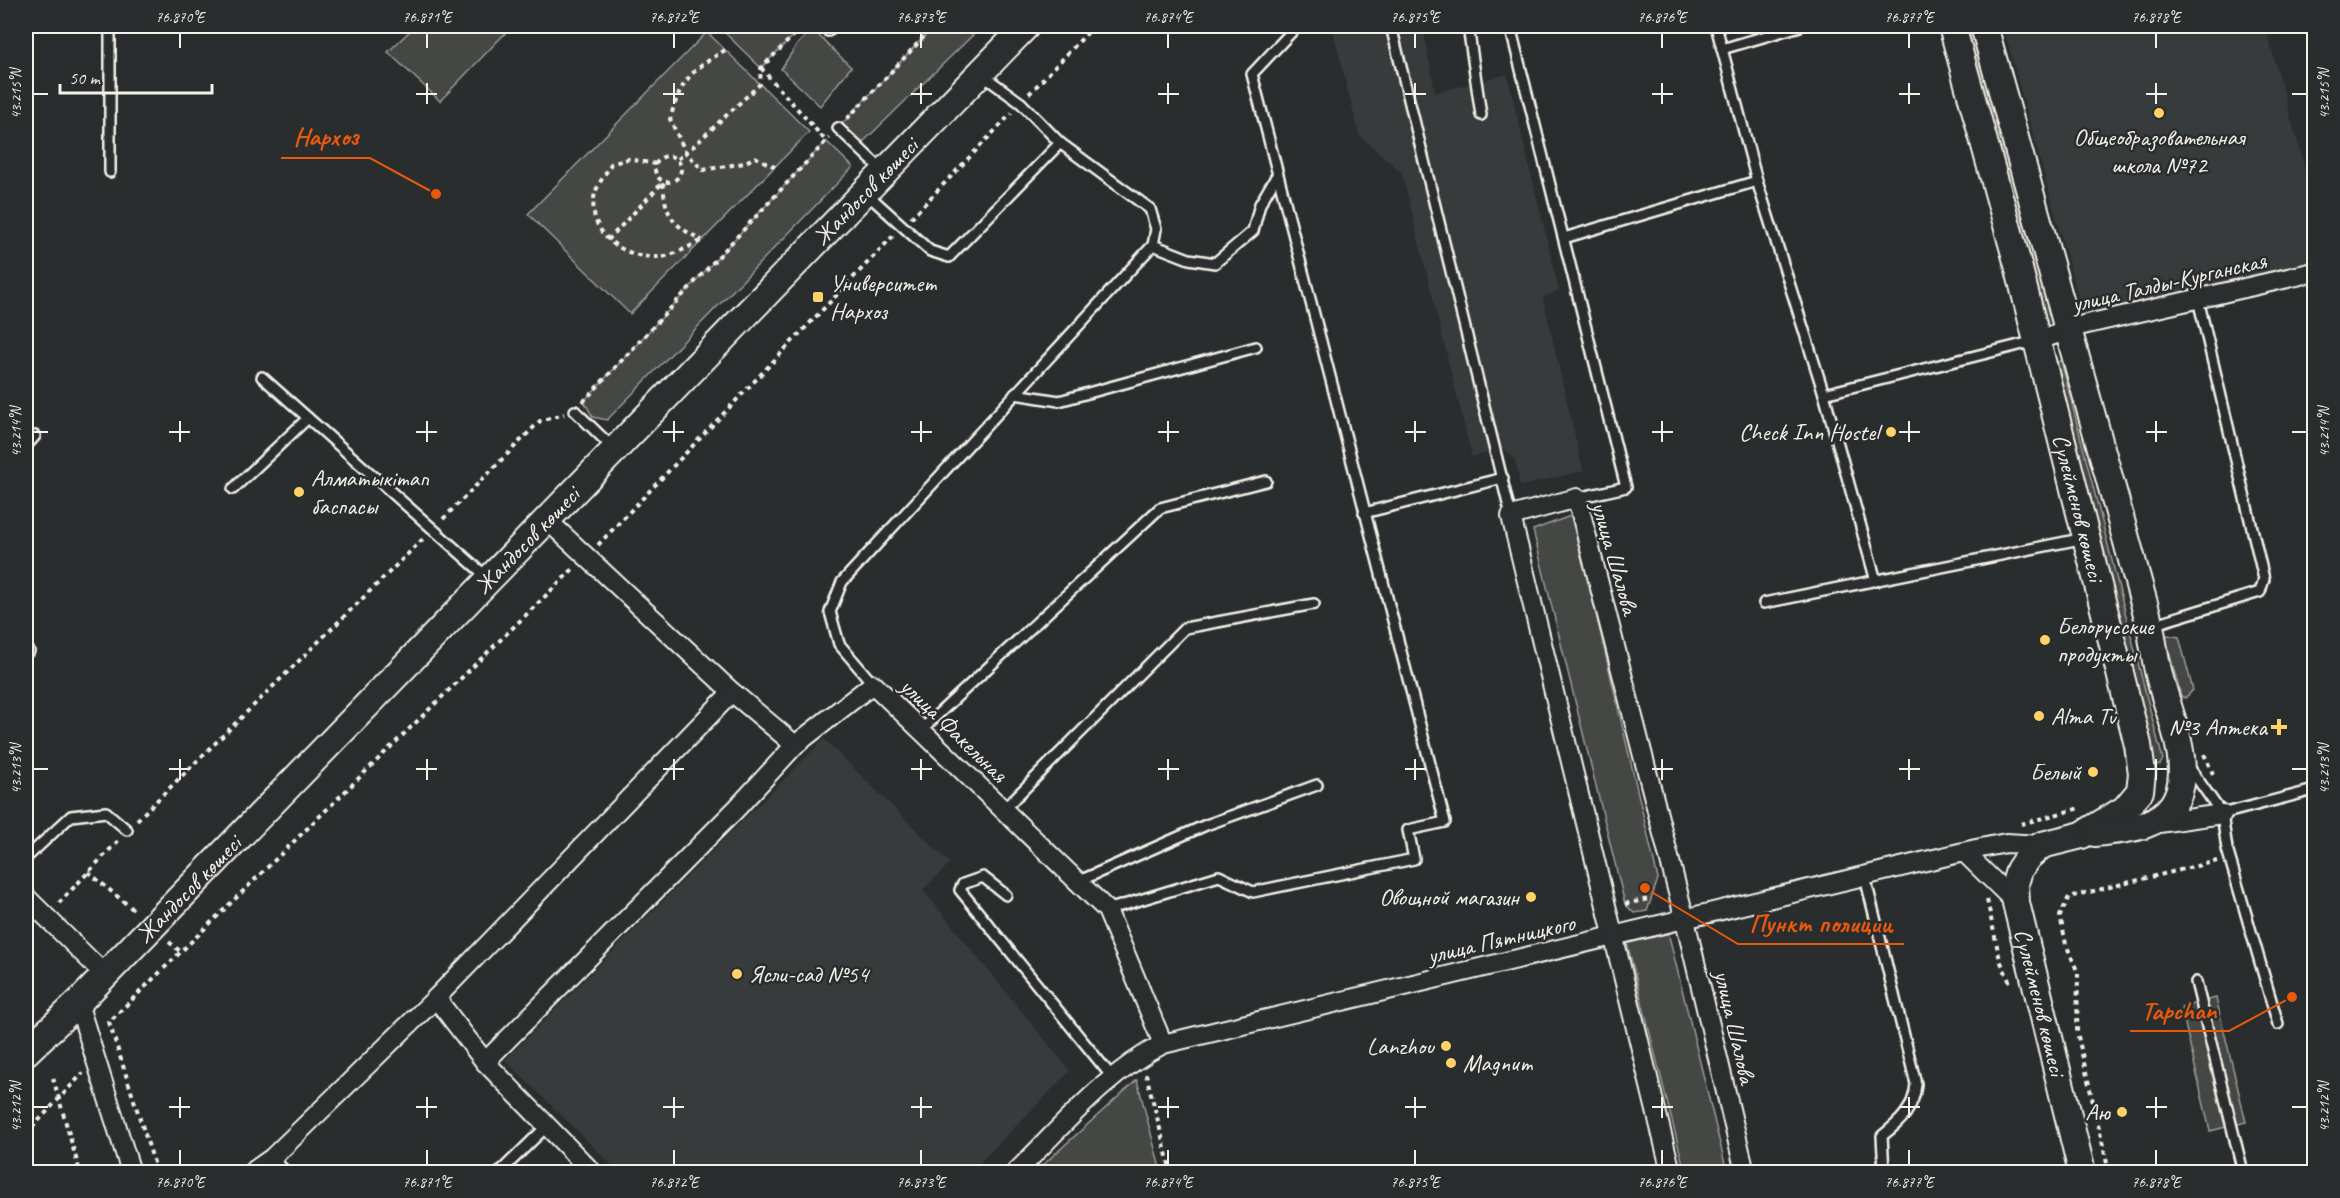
<svg xmlns="http://www.w3.org/2000/svg" width="2340" height="1198" font-family="Caveat,sans-serif">
<rect width="100%" height="100%" fill="#2a2d2e"/>
<filter id="ink" filterUnits="userSpaceOnUse"><feTurbulence type="fractalNoise" baseFrequency=".0167" numOctaves="2"/><feDisplacementMap in="SourceGraphic" scale="12" xChannelSelector="R" yChannelSelector="G"/><feConvolveMatrix kernelMatrix="1 2 1 2 8 2 1 2 1" color-interpolation-filters="sRGB"/></filter>
<g filter="url(#ink)">
<g fill="#373a3a">
<path d="M1332,26H1423L1435,93L1507,74L1559,290L1543,298L1583,471L1520,486L1515,459L1502,448L1472,457L1402,173L1359,135Z"/>
<path d="M2003,26H2265L2314,200V263L2083,315Z"/>
<path d="M824,739L950,863L923,890L1070,1071L971,1172H619L505,1060Z"/>
</g>
<g fill="#444645" stroke="#9c9c96" stroke-width="1.5">
<path d="M415,26H512L440,101L388,52Z"/>
<path d="M718,26H803L761,68Z"/>
<path d="M934,26H982L858,147L838,128Z"/>
<path d="M1960,26H1977L2056,325L2039,329Z"/>
<path d="M812,29L851,67L820,106L781,69L796,46Z"/>
<path d="M707,32L809,132L630,314L528,214Z"/>
<path d="M826,141L853,167L607,420L593,417L584,401Z"/>
<path d="M2061,361L2158,741L2163,759L2160,765L2151,767L2044,365Z"/>
<path d="M1573,515L1658,879L1647,911L1634,913L1625,904L1533,530Z"/>
<path d="M2167,635L2179,637L2193,690L2185,698L2181,696L2165,637Z"/>
<path d="M1668,932L1727,1172H1685L1627,943Z"/>
<path d="M2216,998L2246,1122L2210,1131L2181,1007Z"/>
<path d="M1137,1080L1161,1172H1035Z"/>
</g>
<g fill="none" stroke-linecap="round" stroke-linejoin="round">
<g stroke="#f4f1e8" stroke-width="14">
<g id="lane">
<path d="M1391,26L1511,516"/>
<path d="M1468,26L1481,115"/>
<path d="M1510,26L1626,487L1577,498"/>
<path d="M1716,26L1757,181L1824,394L1876,581"/>
<path d="M828,31L833,26"/>
<path d="M1722,49L1800,26"/>
<path d="M838,128L882,170"/>
<path d="M110,172V26"/>
<path d="M866,193L930,251L949,257L1060,143"/>
<path d="M1564,238L1757,181"/>
<path d="M1153,245L1189,259L1215,263L1253,231L1260,204L1277,175"/>
<path d="M262,377L488,578"/>
<path d="M1015,394L1059,401L1256,347"/>
<path d="M1824,394L2035,341"/>
<path d="M575,411L613,448"/>
<path d="M26,446L35,436"/>
<path d="M233,489L308,418"/>
<path d="M1364,513L1503,478"/>
<path d="M1764,603L2085,538"/>
<path d="M2152,625L2260,592L2264,579L2198,299"/>
<path d="M26,648L29,651"/>
<path d="M873,684L839,644L830,612L842,582L1153,245L1156,229L1150,209L1060,143L1021,103L981,74"/>
<path d="M921,730L1160,508L1266,481"/>
<path d="M2189,767L2222,814L2227,849L2278,1024"/>
<path d="M1003,810L1185,628L1314,604"/>
<path d="M2222,814L2314,790"/>
<path d="M26,858L71,816L106,812L127,830"/>
<path d="M1865,877L1916,1084C1914,1109 1901,1121 1882,1136L1884,1172"/>
<path d="M1077,882L1206,825L1317,785"/>
<path d="M1006,895L983,877L963,884L960,890L1112,1077"/>
<path d="M1107,910L1219,876L1253,892L1414,859L1408,830L1445,822L1252,74L1297,26"/>
<path d="M2196,982L2243,1172"/>
<path d="M272,1158L286,1172"/>
<path d="M500,1172L547,1126"/>
</g>
</g>
<g stroke="#f4f1e8" stroke-width="22">
<g id="street">
<path d="M2036,341L2083,325L2314,272"/>
<path d="M547,520L732,692L795,745L873,684L1107,910L1163,1044"/>
<path d="M2152,824L2222,814"/>
<path d="M1964,852L2016,903"/>
<path d="M26,897L105,975"/>
<path d="M436,998L485,1062L592,1172"/>
<path d="M78,1003L131,1172"/>
<path d="M485,1062L737,808L795,745"/>
<path d="M252,1172L272,1158L436,998L732,692"/>
<path d="M1016,1172C1062,1127 1105,1074 1163,1044L1976,849L2006,843L2042,845"/>
<path d="M1671,1172L1511,516L1577,498L1685,920L1745,1172"/>
</g>
</g>
<g stroke="#f4f1e8" stroke-width="30">
<g id="secondary">
<path id="s1" d="M1952,26L2018,265L2138,745L2142,773L2140,791L2125,809L2082,835L2042,845L2027,858L2019,870L2015,884L2016,903L2082,1172"/>
<path d="M1984,26L2150,625C2153,642 2155,659 2159,675C2170,722 2212,801 2144,825C2129,830 2110,831 2094,833"/>
<path id="s2" d="M26,1052L78,1003L1026,26"/>
</g>
</g>
<g stroke="#f4f1e8" stroke-width="4" stroke-dasharray="4.5 4.5" stroke-linecap="butt">
<path d="M761,68L826,141"/>
<path d="M1029,94L1094,26"/>
<path d="M847,119L934,26"/>
<circle cx="668" cy="169" r="13"/>
<path d="M678,159L686,153L670,119C682,78 690,72 725,50"/>
<path d="M656,164L628,159L611,164C606,173 598,184 595,193C585,233 623,259 660,257C674,256 689,246 703,240"/>
<path d="M775,167L755,157L744,163L703,170L686,153L760,84L761,68L803,26"/>
<path d="M911,218L1012,113"/>
<path d="M608,240L663,182C665,216 672,225 702,240"/>
<path d="M583,402L829,138"/>
<path d="M443,519L540,421L564,414"/>
<path d="M598,545L893,236"/>
<path d="M2204,754L2213,774"/>
<path d="M137,820L425,537"/>
<path d="M2021,824L2080,808"/>
<path d="M88,872L135,911"/>
<path d="M1987,900L2000,960L2011,985"/>
<path d="M59,903L118,841"/>
<path d="M1625,904L1649,899"/>
<path d="M26,937L33,930"/>
<path d="M169,942L181,952"/>
<path d="M1146,1074L1171,1172"/>
<path d="M53,1078L80,1172"/>
<path d="M26,1134L83,1073"/>
<path d="M157,1172L109,1022L573,569"/>
<path d="M2109,1172L2077,1032L2078,973L2066,944L2060,916L2069,897L2217,861"/>
</g>
<use href="#lane" stroke="#2a2d2e" stroke-width="9"/>
<use href="#street" stroke="#2a2d2e" stroke-width="18"/>
<use href="#secondary" stroke="#2a2d2e" stroke-width="26"/>
</g>
</g>
<path fill="none" stroke="#f4f1e8" stroke-width="2" d="M180,33V48M427,33V48M674,33V48M921,33V48M1168,33V48M1415,33V48M1662,33V48M1909,33V48M2156,33V48M427,83V104M674,83V104M921,83V104M1168,83V104M1415,83V104M1662,83V104M1909,83V104M2156,83V104M33,94H48M416,94H437M663,94H684M911,94H932M1158,94H1179M1405,94H1426M1652,94H1673M1899,94H1920M2146,94H2167M2292,94H2307M180,421V442M427,421V442M674,421V442M921,421V442M1168,421V442M1415,421V442M1662,421V442M1909,421V442M2156,421V442M33,432H48M169,432H190M416,432H437M663,432H684M911,432H932M1158,432H1179M1405,432H1426M1652,432H1673M1899,432H1920M2146,432H2167M2292,432H2307M180,759V780M427,759V780M674,759V780M921,759V780M1168,759V780M1415,759V780M1662,759V780M1909,759V780M2156,759V780M33,769H48M169,769H190M416,769H437M663,769H684M911,769H932M1158,769H1179M1405,769H1426M1652,769H1673M1899,769H1920M2146,769H2167M2292,769H2307M180,1097V1118M427,1097V1118M674,1097V1118M921,1097V1118M1168,1097V1118M1415,1097V1118M1662,1097V1118M1909,1097V1118M2156,1097V1118M33,1107H48M169,1107H190M416,1107H437M663,1107H684M911,1107H932M1158,1107H1179M1405,1107H1426M1652,1107H1673M1899,1107H1920M2146,1107H2167M2292,1107H2307M180,1150V1165M427,1150V1165M674,1150V1165M921,1150V1165M1168,1150V1165M1415,1150V1165M1662,1150V1165M1909,1150V1165M2156,1150V1165"/>
<g fill="#ffd166" stroke="#2a2d2e" stroke-width="2">
<circle cx="2159" cy="113" r="6"/>
<rect x="812" y="291" width="12" height="12" rx="3"/>
<circle cx="1891" cy="432" r="6"/>
<circle cx="299" cy="492" r="6"/>
<circle cx="2045" cy="640" r="6"/>
<circle cx="2039" cy="716" r="6"/>
<path d="M2276 718h6v6h6v6h-6v6h-6v-6h-6v-6h6z"/>
<circle cx="2093" cy="772" r="6"/>
<circle cx="1531" cy="897" r="6"/>
<circle cx="737" cy="974" r="6"/>
<circle cx="1446" cy="1046" r="6"/>
<circle cx="1451" cy="1063" r="6"/>
<circle cx="2122" cy="1112" r="6"/>
</g>
<g text-anchor="middle" dominant-baseline="central" stroke-width="5" stroke-linejoin="round" paint-order="stroke">
<g font-size="24" fill="#f4f1e8" stroke="#2a2d2e" text-anchor="start">
<text x="2159" y="137" text-anchor="middle">Общеобразовательная<tspan x="2159" dy="28">школа №72</tspan></text>
<text x="830" y="283">Университет<tspan x="830" dy="28">Нархоз</tspan></text>
<text x="1879" y="432" text-anchor="end">Check Inn Hostel</text>
<text x="311" y="478">Алматыкітап<tspan x="311" dy="28">баспасы</tspan></text>
<text x="2057" y="626">Белорусские<tspan x="2057" dy="28">продукты</tspan></text>
<text x="2051" y="716">Alma Tv</text>
<text x="2267" y="727" text-anchor="end">№3 Аптека</text>
<text x="2081" y="772" text-anchor="end">Белый</text>
<text x="1519" y="897" text-anchor="end">Овощной магазин</text>
<text x="749" y="974">Ясли-сад №54</text>
<text x="1434" y="1046" text-anchor="end">Lanzhou</text>
<text x="1463" y="1063">Magnum</text>
<text x="2110" y="1112" text-anchor="end">Аю</text>
</g>
<g font-size="24" fill="#f4f1e8" stroke="#2a2d2e">
<text stroke="none"><textPath href="#s2" startOffset="1202">Жандосов көшесі</textPath></text>
<text transform="translate(2169 282) rotate(-13)">улица Талды-Курганская</text>
<text stroke="none"><textPath href="#s1" startOffset="498">Сүлейменов көшесі</textPath></text>
<text stroke="none"><textPath href="#s2" startOffset="716">Жандосов көшесі</textPath></text>
<text transform="translate(1615 558) rotate(74)">улица Шалова</text>
<text transform="translate(954 730) rotate(44)">улица Факельная</text>
<text stroke="none"><textPath href="#s2" startOffset="230">Жандосов көшесі</textPath></text>
<text transform="translate(1501 939) rotate(-13)">улица Пятницкого</text>
<text stroke="none"><textPath href="#s1" startOffset="1074">Сүлейменов көшесі</textPath></text>
<text transform="translate(1735 1027) rotate(77)">улица Шалова</text>
</g>
</g>
<path fill="none" stroke="#e8590c" stroke-width="2" d="M436 194L370 158H281M1645 888L1738 944H1904M2292 997L2229 1031H2130"/>
<g fill="#e8590c" stroke="#2a2d2e" stroke-width="2">
<circle cx="436" cy="194" r="6"/>
<circle cx="1645" cy="888" r="6"/>
<circle cx="2292" cy="997" r="6"/>
</g>
<g font-size="26" text-anchor="middle" font-weight="bold" fill="#e8590c" stroke="#2a2d2e" stroke-width="5" stroke-linejoin="round" paint-order="stroke">
<text x="326" y="145">Нархоз</text>
<text x="1821" y="932">Пункт полиции</text>
<text x="2179" y="1019">Tapchan</text>
</g>
<rect width="2340" height="1198" fill="none" stroke="#2a2d2e" stroke-width="66"/>
<path d="M60 84v9h152v-9" fill="none" stroke="#f4f1e8" stroke-width="3"/>
<text x="69" y="84" font-size="18" fill="#f4f1e8" stroke="#2a2d2e" stroke-width="4.5" paint-order="stroke">50 m</text>
<rect x="33" y="33" width="2274" height="1132" fill="none" stroke="#f4f1e8" stroke-width="2"/>
<g font-size="15" text-anchor="middle" fill="#f4f1e8">
<text x="180" y="22">76.870°E</text>
<text x="427" y="22">76.871°E</text>
<text x="674" y="22">76.872°E</text>
<text x="921" y="22">76.873°E</text>
<text x="1168" y="22">76.874°E</text>
<text x="1415" y="22">76.875°E</text>
<text x="1662" y="22">76.876°E</text>
<text x="1909" y="22">76.877°E</text>
<text x="2156" y="22">76.878°E</text>
<text transform="translate(16 94) rotate(-90)" y="5">43.215°N</text>
<text transform="translate(2324 94) rotate(-90)" y="5">43.215°N</text>
<text transform="translate(16 432) rotate(-90)" y="5">43.214°N</text>
<text transform="translate(2324 432) rotate(-90)" y="5">43.214°N</text>
<text transform="translate(16 769) rotate(-90)" y="5">43.213°N</text>
<text transform="translate(2324 769) rotate(-90)" y="5">43.213°N</text>
<text transform="translate(16 1107) rotate(-90)" y="5">43.212°N</text>
<text transform="translate(2324 1107) rotate(-90)" y="5">43.212°N</text>
<text x="180" y="1187">76.870°E</text>
<text x="427" y="1187">76.871°E</text>
<text x="674" y="1187">76.872°E</text>
<text x="921" y="1187">76.873°E</text>
<text x="1168" y="1187">76.874°E</text>
<text x="1415" y="1187">76.875°E</text>
<text x="1662" y="1187">76.876°E</text>
<text x="1909" y="1187">76.877°E</text>
<text x="2156" y="1187">76.878°E</text>
</g>
</svg>
